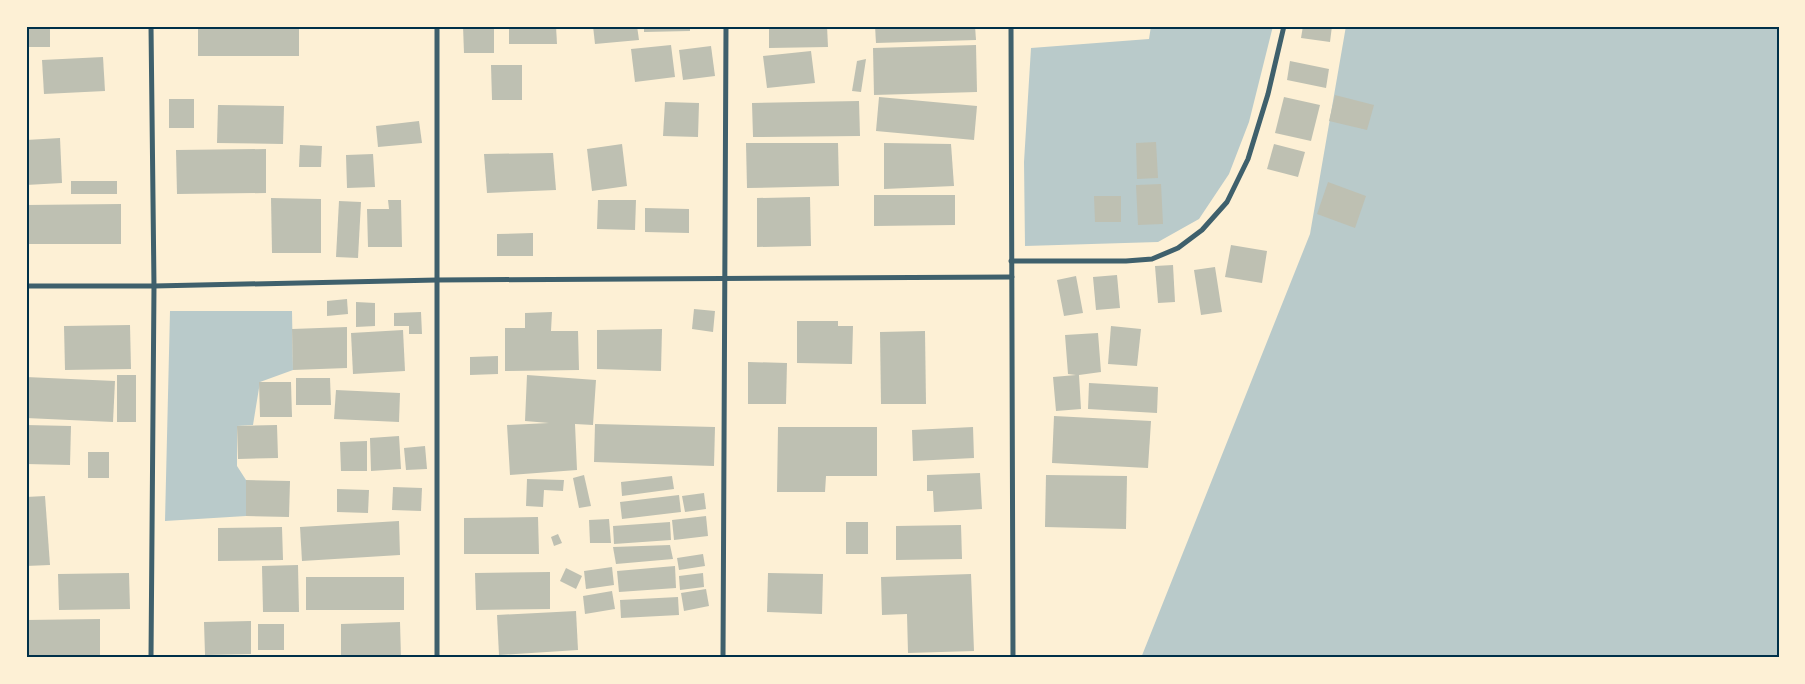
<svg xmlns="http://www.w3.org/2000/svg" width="1805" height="684" font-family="'Times New Roman',serif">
<rect width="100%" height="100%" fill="#fdf0d5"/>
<g fill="#b9caca">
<path d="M1151,26H1273L1249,122L1229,174L1199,219L1158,242L1025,246L1024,162L1031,48L1149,39Z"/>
<path d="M1346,26H1779V658H1141L1310,234Z"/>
<path d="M170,311H292L293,370L260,382L253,425L237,426V466L246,480V516L165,521Z"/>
</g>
<g fill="#bec0b2">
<rect x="26" y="26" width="24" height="21"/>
<rect x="198" y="26" width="101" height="30"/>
<path d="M463,26H494V53H464Z"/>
<path d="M509,26H556L557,44H509Z"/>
<path d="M593,26H637L639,40L595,44Z"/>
<path d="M644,26H690V31L644,32Z"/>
<path d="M769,26H827L828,47L769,48Z"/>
<path d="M875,26H975L976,40L876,43Z"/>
<path d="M1303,26H1332L1330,42L1301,38Z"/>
<path d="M671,45L675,77L635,82L631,49Z"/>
<path d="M976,45L977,92L874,95L873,48Z"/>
<path d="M711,46L715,76L683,80L679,50Z"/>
<path d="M811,51L815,83L767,88L763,56Z"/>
<path d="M103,57L105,91L44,94L42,60Z"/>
<path d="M866,59L861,92L852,91L857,61Z"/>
<path d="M1290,61L1329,69L1326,88L1287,80Z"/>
<path d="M491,65H522V100H492Z"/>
<path d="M1335,95L1374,105L1367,130L1329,121Z"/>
<path d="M879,97L977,106L974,140L876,131Z"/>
<path d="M1284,97L1320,105L1311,141L1275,133Z"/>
<rect x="169" y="99" width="25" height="29"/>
<path d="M859,101L860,136L753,137L752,103Z"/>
<path d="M665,102L699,103L698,137L663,136Z"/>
<path d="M218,105L284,106L283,144L217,143Z"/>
<path d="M419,121L422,143L378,147L376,126Z"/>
<path d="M60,138L62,183L26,185V140Z"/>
<path d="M1156,142L1158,178L1137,179L1136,143Z"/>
<path d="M746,143H838L839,186L747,188Z"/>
<path d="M884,143L951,144L954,186L884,189Z"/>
<path d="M622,144L627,186L592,191L587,149Z"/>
<path d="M1274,144L1305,152L1298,177L1267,169Z"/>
<path d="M300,145L322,146L321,167H299Z"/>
<path d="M266,149V193L177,194L176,150Z"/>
<path d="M553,153L556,190L487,193L484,154Z"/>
<path d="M373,154L375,187L347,188L346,155Z"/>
<rect x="71" y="181" width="46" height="13"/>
<path d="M1328,182L1366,196L1355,228L1317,214Z"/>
<path d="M1161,184L1163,224L1138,225L1136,185Z"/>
<path d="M874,195H955V225L874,226Z"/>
<path d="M1094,196H1121V222H1095Z"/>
<path d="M810,197L811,246L757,247V198Z"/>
<path d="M271,198L321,199V253H272Z"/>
<path d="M388,200H401L402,247H368L367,209H389Z"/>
<path d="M598,200H636L635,230L597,229Z"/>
<path d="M339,201L361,202L358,258L336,257Z"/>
<path d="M121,204V244H26V205Z"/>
<path d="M645,208L689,209V233L645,232Z"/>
<path d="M533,233V256H497V234Z"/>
<path d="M1231,245L1267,251L1262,283L1225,277Z"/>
<path d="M1173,265L1175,302L1158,303L1155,266Z"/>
<path d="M1215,267L1222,312L1201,315L1194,270Z"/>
<path d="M1117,275L1120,308L1096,310L1093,277Z"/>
<path d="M1076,276L1083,313L1064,316L1057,280Z"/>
<path d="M347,299L348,314L327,316V301Z"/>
<path d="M356,302L375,303V326L356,327Z"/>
<path d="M694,309L715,311L713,332L692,329Z"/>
<path d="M421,312L422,334H409V326H394V313Z"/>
<path d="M552,312L551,331H578L579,370L505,371V328H525V313Z"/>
<path d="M797,321H838V326H853L852,364L797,363Z"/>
<path d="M130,325L131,369L65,370L64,326Z"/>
<path d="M1111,326L1141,329L1137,366L1108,364Z"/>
<path d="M347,327V368L293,370L292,329Z"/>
<path d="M662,329L661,371L597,369V330Z"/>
<path d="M403,330L405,371L353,374L351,333Z"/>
<path d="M925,331L926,404H881L880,332Z"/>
<path d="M1098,333L1101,372L1079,375L1081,409L1056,411L1053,377L1076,375L1068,374L1065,335Z"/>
<path d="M498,356V374L470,375V357Z"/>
<path d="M748,362L787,363L786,404H748Z"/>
<rect x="117" y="375" width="19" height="47"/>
<path d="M527,375L596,380L593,425L575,424L577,470L510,475L507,425L549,423L525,421Z"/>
<path d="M26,377L115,381L113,422L26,418Z"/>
<path d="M296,378H330L331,405H296Z"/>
<path d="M259,382H291L292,417H260Z"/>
<path d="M1089,383L1158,387L1157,413L1088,409Z"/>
<path d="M336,390L400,393L399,422L334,419Z"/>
<path d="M1054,416L1151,421L1148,468L1052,463Z"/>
<path d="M595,424L715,427L714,466L594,462Z"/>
<path d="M26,425L71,426L70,465L26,464Z"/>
<path d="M277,425L278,458L238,459L237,426Z"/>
<path d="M778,427H877V476H826L825,492H777Z"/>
<path d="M973,427L974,458L913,461L912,430Z"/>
<path d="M399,436L401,469L371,471L370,438Z"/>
<path d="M367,441V471H341L340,442Z"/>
<path d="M425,446L427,469L406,470L404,448Z"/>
<rect x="88" y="452" width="21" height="26"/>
<path d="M980,473L982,509L934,512L933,491H927V475Z"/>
<path d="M584,475L591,506L579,508L573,478Z"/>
<path d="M1046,475L1127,476L1126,529L1045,527Z"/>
<path d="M672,476L674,489L622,496L621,482Z"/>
<path d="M527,479L564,480L563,491L544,490L543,507L526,506Z"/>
<path d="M246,480L290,481L289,517L246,516Z"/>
<path d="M393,487L422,488L421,511L392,510Z"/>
<path d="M337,489L369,490L368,513L337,512Z"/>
<path d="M704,493L706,509L685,512L682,496Z"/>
<path d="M679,495L681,512L622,519L620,502Z"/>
<path d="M45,496L50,565L26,566V497Z"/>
<path d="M706,516L708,536L674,540L672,520Z"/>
<path d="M538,517L539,554H464V518Z"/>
<path d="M609,519L611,543H590L589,520Z"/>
<path d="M399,521L400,555L302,561L300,527Z"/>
<path d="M670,522L671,540L614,544L613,526Z"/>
<rect x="846" y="522" width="22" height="32"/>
<path d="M961,525L962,559L896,560V526Z"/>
<path d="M282,527L283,560L218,561V528Z"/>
<path d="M558,534L562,543L554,546L551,537Z"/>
<path d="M670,545L673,559L616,564L613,547Z"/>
<path d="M703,554L705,566L679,570L677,558Z"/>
<path d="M298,565L299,612H263L262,566Z"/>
<path d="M675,566L676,588L619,592L617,571Z"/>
<path d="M612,567L614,585L586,589L584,571Z"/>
<path d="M566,568L582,576L576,589L560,581Z"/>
<path d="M550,572V609L476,610L475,573Z"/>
<path d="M129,573L130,609L59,610L58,574Z"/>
<path d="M703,573L704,587L680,590L679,576Z"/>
<path d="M768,573L823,574L822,614L767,612Z"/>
<path d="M971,574L974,651L908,653L907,614L882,615L881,577Z"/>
<rect x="306" y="577" width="98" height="33"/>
<path d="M706,589L709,606L684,611L681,593Z"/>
<path d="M612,591L615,609L585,614L583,596Z"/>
<path d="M678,597L679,615L621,618L620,600Z"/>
<path d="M576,611L578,650L499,655L497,615Z"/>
<path d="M100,619V658H26V620Z"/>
<path d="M251,621V654L205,655L204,622Z"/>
<path d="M400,622L401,658H341V624Z"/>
<rect x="258" y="624" width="26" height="26"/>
</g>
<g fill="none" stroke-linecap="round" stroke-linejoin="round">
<g stroke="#3f606c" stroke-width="5">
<path d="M1011,26L1013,658"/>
<path d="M1011,261H1126L1152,259L1178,248L1202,230L1227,202L1248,159L1268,94L1284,26"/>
<path d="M26,286H154L437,280L1012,277"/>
<path d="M151,658L154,286L151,26"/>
<path d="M437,658V26"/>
<path d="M723,658L726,26"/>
</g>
</g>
<rect width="1805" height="684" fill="none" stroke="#fdf0d5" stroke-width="55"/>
<rect x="28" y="28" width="1750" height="628" fill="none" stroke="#003049" stroke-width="2"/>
</svg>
